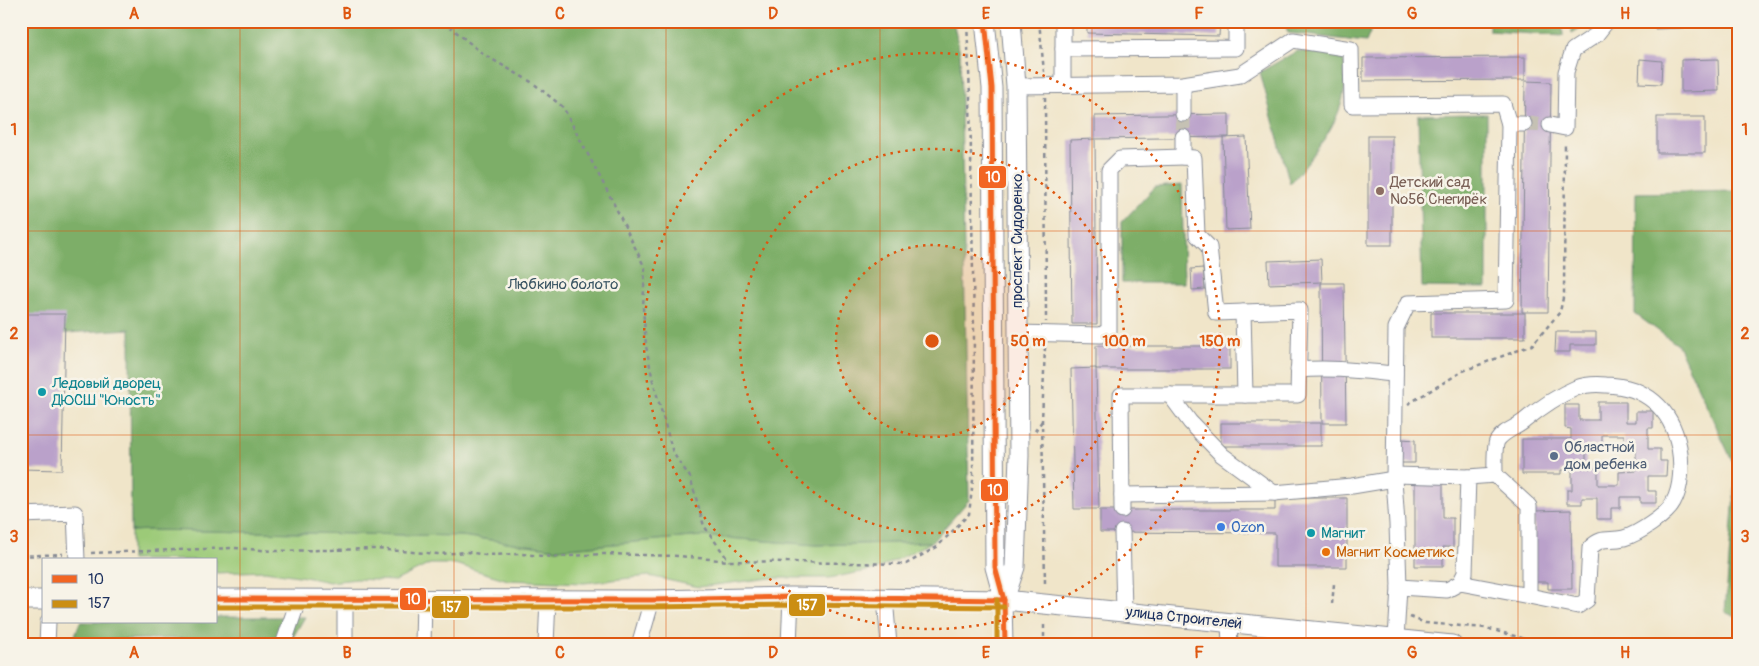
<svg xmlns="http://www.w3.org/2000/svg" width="1759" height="666" font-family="Pangolin,sans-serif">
<rect width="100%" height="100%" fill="#f7f3e8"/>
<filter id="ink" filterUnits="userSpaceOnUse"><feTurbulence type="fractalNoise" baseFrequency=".02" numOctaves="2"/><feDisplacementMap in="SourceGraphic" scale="10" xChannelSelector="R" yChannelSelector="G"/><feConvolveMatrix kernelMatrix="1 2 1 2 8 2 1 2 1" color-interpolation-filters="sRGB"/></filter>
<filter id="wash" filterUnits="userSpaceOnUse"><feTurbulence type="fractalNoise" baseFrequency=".0096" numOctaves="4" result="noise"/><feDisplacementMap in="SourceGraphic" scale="20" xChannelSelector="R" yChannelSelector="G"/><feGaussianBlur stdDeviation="1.12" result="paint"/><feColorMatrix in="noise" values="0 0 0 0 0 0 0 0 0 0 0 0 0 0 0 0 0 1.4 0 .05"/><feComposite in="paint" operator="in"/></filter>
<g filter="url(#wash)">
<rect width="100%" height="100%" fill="#f0e5c9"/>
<path fill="#9cca78" stroke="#5c7c6b" d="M149,530L462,536L557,549L702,536L816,545L932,542L878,569L829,578H771L699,587L649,576L584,583L508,580L455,564H430L395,581L357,579L329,582L305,577L265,571L216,573V560H131V531Z"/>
<g fill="#7dae68" stroke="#4c6e63">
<path d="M21,21H953L960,53L969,500L932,542L816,545L702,536L557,549L462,536L149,530L131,531L130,329L21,336Z"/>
<path d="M1284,21H1464V24L1372,28L1366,42L1288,33Z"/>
<path d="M1489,21H1562L1563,36L1489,31Z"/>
<path d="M1571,21H1594L1572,34Z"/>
<path d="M1297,51L1343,55C1344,62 1345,70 1345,78C1346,118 1314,154 1290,184L1260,72Z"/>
<path d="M1487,114V288L1422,287L1418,115Z"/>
<path d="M1182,185L1184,283H1122V222L1155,187Z"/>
<path d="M1738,191V618L1725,612L1736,469L1678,345L1635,314L1636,193Z"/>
<path d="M216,617H305L293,637L82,640L75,635L80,622H216Z"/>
</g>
<g id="blocks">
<g fill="#baa1ca" fill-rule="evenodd">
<path d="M1087,21H1220L1219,36L1087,33Z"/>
<path d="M1654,21H1684V28L1655,29Z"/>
<path d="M1525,57V80L1363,81V58Z"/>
<path d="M1640,59L1662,61L1661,84L1639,83Z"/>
<path d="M1718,59L1719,91L1681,92V60Z"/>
<path d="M1525,81L1551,82L1548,312H1522Z"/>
<path d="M1229,114V137L1095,139V116Z"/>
<rect x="1657" y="117" width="48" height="36"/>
<rect x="1368" y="136" width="24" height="109"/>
<path d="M1246,137L1250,229L1226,230L1223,138Z"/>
<path d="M1095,139L1097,324H1072L1070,140Z"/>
<path d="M1321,259L1322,282L1269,284L1268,261Z"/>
<path d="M1203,268L1205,289L1192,290L1191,269Z"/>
<path d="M1321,283H1344L1346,423H1322Z"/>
<rect x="1431" y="313" width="94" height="25"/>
<path d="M21,314H65L62,470L21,469Z"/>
<path d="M1556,332H1596V345H1570V352H1555Z"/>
<rect x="1096" y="346" width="134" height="23"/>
<path d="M1096,368L1099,509H1074L1071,369Z"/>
<path d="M1598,402H1626V422H1636V411H1653V428H1648V449H1660V461H1667L1666,476H1648V491H1656V503H1640V497H1620V508H1611V519H1597V498H1582V504H1567V490H1572V470H1561V474H1522V439H1571V429L1565,428V405H1579V420H1598ZM1602,435H1624V451H1636V471L1619,472V485H1598V468H1586V446H1602Z"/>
<rect x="1221" y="423" width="100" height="23"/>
<path d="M1402,439L1415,440V463H1401Z"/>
<path d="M1415,482H1443V518H1453V547H1443V566H1415Z"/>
<path d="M1275,498H1347V567H1275V533L1100,532V510H1275Z"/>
<path d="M1571,510L1572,589H1548V582H1535L1534,511Z"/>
</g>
</g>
</g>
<g filter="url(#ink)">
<use href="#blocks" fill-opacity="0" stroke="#868a94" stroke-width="1"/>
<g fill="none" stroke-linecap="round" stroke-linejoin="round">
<g stroke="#c5c1b4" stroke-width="15" stroke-dasharray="15 8" stroke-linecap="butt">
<path d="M1183,114V137"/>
<path d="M1524,124L1550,125"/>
</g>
<g stroke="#868a94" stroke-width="17">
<g id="minor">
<path d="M1063,49L1236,48V21"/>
<path d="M1183,84V114"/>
<path d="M1063,85V21"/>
<path d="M1016,86L1183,84L1240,75L1293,40L1351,49L1352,105L1503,104L1509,124L1506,300L1408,303L1396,328L1394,479L1397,524L1399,587L1396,639"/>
<path d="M1509,124H1524"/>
<path d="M1550,125L1565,128L1566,72L1573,50L1596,35L1607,21"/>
<path d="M1243,312L1245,395"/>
<path d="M1018,333L1101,335L1109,330V170L1120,159L1183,157"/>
<path d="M1298,370C1331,367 1362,371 1395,374"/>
<path d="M1170,395L1190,422L1222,455L1274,493"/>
<path d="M1394,475L1468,477"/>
<path d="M1495,475C1495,466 1494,447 1497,441C1503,431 1516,428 1524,421C1540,408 1557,396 1576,388C1584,385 1596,384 1606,385C1645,386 1671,408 1679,447C1682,464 1682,487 1673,503C1667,515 1638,534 1624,538C1609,542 1603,535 1590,548L1587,600L1578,606L1529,596"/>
<path d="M1122,495L1274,493L1352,486L1394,479"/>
<path d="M1122,510L1121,395H1298L1300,310L1216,313L1209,247L1197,235L1194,158L1183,157V137"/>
<path d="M21,515L75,513L77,560"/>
<path d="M1122,532L1124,611"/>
<path d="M1399,587L1447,590L1460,583L1465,573L1468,477L1495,475L1529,506V596L1460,583"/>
<path d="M885,598L889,645"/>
<path d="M345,599V645"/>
<path d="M1004,600L1005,645"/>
<path d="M1229,623L1230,645"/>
<path d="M47,645L48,622"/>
<path d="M283,645L299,598"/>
<path d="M423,645L424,599"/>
<path d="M546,645L548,599"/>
<path d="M639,645L652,600"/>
<path d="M789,645L791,597"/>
</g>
</g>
<g stroke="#868a94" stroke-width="21">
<g id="major">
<path d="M985,21L992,88L995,567L1004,600"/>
<path d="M216,599L652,600L791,597L1004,600L1452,645"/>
<path d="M21,600H44"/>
<path d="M1004,600L1015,567L1019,455L1016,86L1011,21"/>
</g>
</g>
<g stroke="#868a94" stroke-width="2.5" stroke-dasharray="4 4" stroke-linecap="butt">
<path d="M443,21L483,54L533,83L563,107L613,202L645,268L643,308L646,346L653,381L673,453L690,477L704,526L729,561"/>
<path d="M1039,21L1044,72"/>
<path d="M1045,97L1046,322"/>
<path d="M1408,404L1463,371L1532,345L1560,312L1564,293L1565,142"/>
<path d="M1035,431L1042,421"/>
<path d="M91,553L234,548L274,551L375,549L438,554L468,552L485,555L521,554L553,557L604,554L679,556L729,561L906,564L937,547L969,514L973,480L974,331L970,96L967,21"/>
<path d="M21,556L63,554"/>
<path d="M1045,583L1042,421L1045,347"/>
<path d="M1332,604L1334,584"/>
<path d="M1410,617L1425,623L1486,628L1547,645"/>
<path d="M72,644L73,645"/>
<path d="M1044,645V623"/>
</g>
<use href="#minor" stroke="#fff" stroke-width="15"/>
<use href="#major" stroke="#fff" stroke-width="19"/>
<g stroke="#f7f3e8" stroke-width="9">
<g id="bus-1">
<path d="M985,21L992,88L995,567L1004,600L1005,645"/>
<path d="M216,599L652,600L791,597L1004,600"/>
</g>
</g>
<g stroke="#f7f3e8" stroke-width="9">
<g id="bus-2">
<path d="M997,600V645"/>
<path d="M216,607H652L791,605L1004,607"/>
</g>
</g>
<use href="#bus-1" stroke="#f26522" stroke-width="5"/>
<use href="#bus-2" stroke="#cb8e13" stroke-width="5"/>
</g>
</g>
<path fill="none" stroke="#de5710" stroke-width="1" stroke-opacity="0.55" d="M240,21V645M454,21V645M666,21V645M880,21V645M1092,21V645M1306,21V645M1518,21V645M21,231H1738M21,435H1738"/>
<circle cx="932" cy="341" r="96" fill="#de5710" fill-opacity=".12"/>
<g fill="none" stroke="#de5710" stroke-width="2.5" stroke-dasharray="2.5 5">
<circle cx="932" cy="341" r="96"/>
<circle cx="932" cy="341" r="192"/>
<circle cx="932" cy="341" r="288"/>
</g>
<circle fill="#8d6e63" stroke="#f7f3e8" stroke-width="2" cx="1380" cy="191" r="5"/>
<g fill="#0f9aa8" stroke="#f7f3e8" stroke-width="2">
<circle cx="42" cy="392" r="5"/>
<circle cx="1311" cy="533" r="5"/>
</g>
<circle fill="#5c6f8a" stroke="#f7f3e8" stroke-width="2" cx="1554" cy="456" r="5"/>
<circle fill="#3f7fe0" stroke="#f7f3e8" stroke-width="2" cx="1221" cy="527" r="5"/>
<circle fill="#e8710a" stroke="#f7f3e8" stroke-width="2" cx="1326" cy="552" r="5"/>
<g text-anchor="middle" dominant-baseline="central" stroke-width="5" stroke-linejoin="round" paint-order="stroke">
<g font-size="15" fill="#785e54" stroke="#f7f3e8" text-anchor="start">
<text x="1390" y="182">Детский сад<tspan x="1390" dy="17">№56 Снегирёк</tspan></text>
</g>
<g font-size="15" fill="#1b2f5e" stroke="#f7f3e8">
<text transform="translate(1017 241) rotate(-90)">проспект Сидоренко</text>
<text transform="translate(1184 618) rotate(6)">улица Строителей</text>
</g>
<g font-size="15" fill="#3b5664" stroke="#f7f3e8">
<text x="563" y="284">Любкино болото</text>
</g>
<g font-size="15" fill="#0d838f" stroke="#f7f3e8" text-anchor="start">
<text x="52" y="383">Ледовый дворец<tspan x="52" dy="17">ДЮСШ "Юность"</tspan></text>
<text x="1321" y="533">Магнит</text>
</g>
<g font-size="15" fill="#4e5e75" stroke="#f7f3e8" text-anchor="start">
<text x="1564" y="447">Областной<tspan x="1564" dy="17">дом ребенка</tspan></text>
</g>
<g font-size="15" fill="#366cbe" stroke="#f7f3e8" text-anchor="start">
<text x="1231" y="527">Ozon</text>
</g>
<g font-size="15" fill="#c56008" stroke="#f7f3e8" text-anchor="start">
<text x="1336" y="552">Магнит Косметикс</text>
</g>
</g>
<circle cx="932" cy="341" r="8" fill="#de5710" stroke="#f7f3e8" stroke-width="2.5"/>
<g font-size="15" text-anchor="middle" font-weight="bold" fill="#de5710" stroke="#f7f3e8" stroke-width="5" stroke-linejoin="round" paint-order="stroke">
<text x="1028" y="346">50 m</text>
<text x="1124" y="346">100 m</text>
<text x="1220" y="346">150 m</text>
</g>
<g stroke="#f7f3e8" stroke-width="2">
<rect x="978" y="165" width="29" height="24" rx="5" fill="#f26522"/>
<rect x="980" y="478" width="29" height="24" rx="5" fill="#f26522"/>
<rect x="399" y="587" width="28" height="24" rx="5" fill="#f26522"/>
<rect x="788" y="593" width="38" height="24" rx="5" fill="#cb8e13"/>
<rect x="431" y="595" width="39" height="24" rx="5" fill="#cb8e13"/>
</g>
<g font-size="14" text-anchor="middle" font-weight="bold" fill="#fff">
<text x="993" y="182">10</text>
<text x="995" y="495">10</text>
<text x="413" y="604">10</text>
<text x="807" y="610">157</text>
<text x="451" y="612">157</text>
</g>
<rect width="1759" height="666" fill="none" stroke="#f7f3e8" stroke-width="55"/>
<rect x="42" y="558" width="175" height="65" fill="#f7f3e8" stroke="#9fa5b1"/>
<rect x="52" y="575" width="25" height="8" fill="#f26522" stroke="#9fa5b1"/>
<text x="88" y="584" font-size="15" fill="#1b2f5e">10</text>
<rect x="52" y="600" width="25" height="8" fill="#cb8e13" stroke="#9fa5b1"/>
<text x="88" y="608" font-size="15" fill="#1b2f5e">157</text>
<rect x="28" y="28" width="1704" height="610" fill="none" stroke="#de5710" stroke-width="2"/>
<g font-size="16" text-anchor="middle" font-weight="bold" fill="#de5710">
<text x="134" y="19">A</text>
<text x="347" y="19">B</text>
<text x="560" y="19">C</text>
<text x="773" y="19">D</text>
<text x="986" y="19">E</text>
<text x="1199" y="19">F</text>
<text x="1412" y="19">G</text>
<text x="1625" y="19">H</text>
<text x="14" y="135">1</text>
<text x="1745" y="135">1</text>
<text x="14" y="339">2</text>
<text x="1745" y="339">2</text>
<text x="14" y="542">3</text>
<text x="1745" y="542">3</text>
<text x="134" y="658">A</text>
<text x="347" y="658">B</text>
<text x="560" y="658">C</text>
<text x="773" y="658">D</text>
<text x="986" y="658">E</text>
<text x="1199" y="658">F</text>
<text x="1412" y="658">G</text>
<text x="1625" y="658">H</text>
</g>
</svg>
